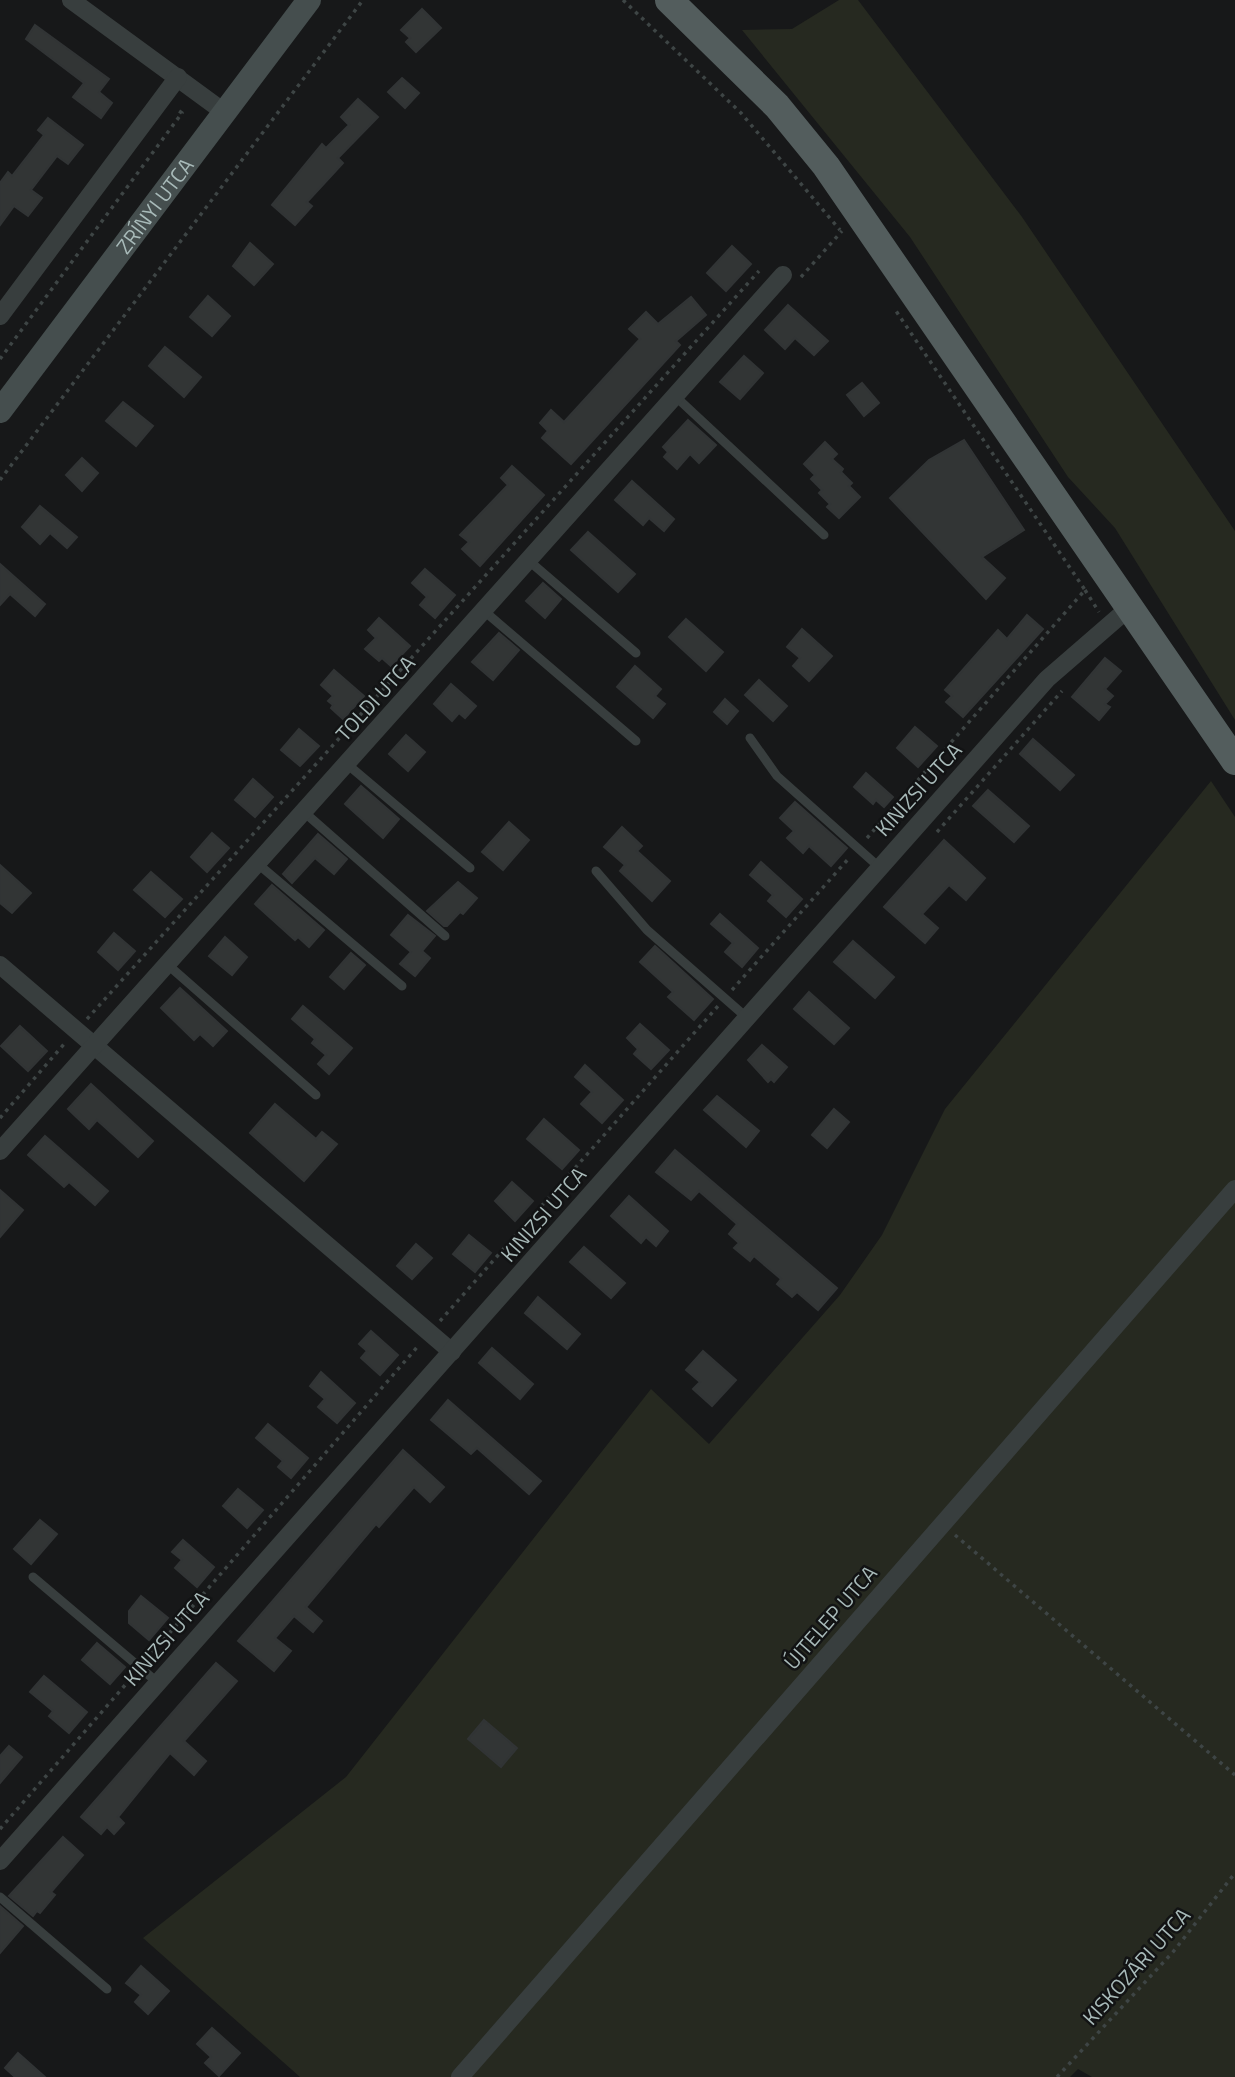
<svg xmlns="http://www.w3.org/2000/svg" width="1235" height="2077" font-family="'Titillium Web',sans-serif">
<rect width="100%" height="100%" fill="#171819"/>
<g fill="#262920">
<path d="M839,0H858L1022,217L1235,531V720L1115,528L1068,477L910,237L742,30L792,29Z"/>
<path d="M1211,781L1235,817V2077H1092L1078,2069L1070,2077H300L143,1938L346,1777L651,1389L709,1444L840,1295L882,1235L945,1109Z"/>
</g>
<g fill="#323535" stroke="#313435" stroke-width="2">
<path d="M422,9L441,28L416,52L406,42L410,38L401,30Z"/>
<path d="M35,25L109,79L99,92L112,103L101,118L73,97L84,83L26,39Z"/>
<path d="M402,78L419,93L405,108L388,92Z"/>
<path d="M358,99L378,117L338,158L343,163L307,202L312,206L295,225L272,205L322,144L326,148L349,125L341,117Z"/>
<path d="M48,118L83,145L68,164L57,156L31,190L42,198L28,216L14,206L0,225V183L8,172L12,176L44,135L38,130Z"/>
<path d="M250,243L273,264L254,285L233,266Z"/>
<path d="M732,246L751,264L726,291L707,273Z"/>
<path d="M208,296L230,316L212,336L190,317Z"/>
<path d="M691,297L706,315L676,341L680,345L571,464L542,438L548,431L540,423L551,410L564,422L640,339L629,329L646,312L658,324Z"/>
<path d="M788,305L828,341L814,355L795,338L785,349L765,330Z"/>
<path d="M165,347L201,377L184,397L149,366Z"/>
<path d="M744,356L763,373L740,399L720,382Z"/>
<path d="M862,383L879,403L864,416L847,395Z"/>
<path d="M123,402L153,426L136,446L106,421Z"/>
<path d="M688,420L716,445L699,463L690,454L677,469L664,457L668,452L663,447Z"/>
<path d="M964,440L1024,530L982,557L1005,578L986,599L890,498L929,460Z"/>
<path d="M825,442L837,454L832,459L843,469L841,472L852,483L849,486L860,497L839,518L827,507L830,504L819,493L822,490L811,479L815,475L804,464Z"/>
<path d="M82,458L98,473L82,491L66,475Z"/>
<path d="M512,466L544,495L480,566L462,549L469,542L460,535L508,485L501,478Z"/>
<path d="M632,481L674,519L664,531L649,518L643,525L615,500Z"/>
<path d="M40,506L77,537L67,548L50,533L40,544L22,527Z"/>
<path d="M588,532L635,574L618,592L571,550Z"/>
<path d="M0,564L45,604L35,616L10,594L0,605Z"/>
<path d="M425,569L455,595L435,618L420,605L427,597L412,583Z"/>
<path d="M543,583L561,599L545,618L526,601Z"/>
<path d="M1027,615L1043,629L963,717L946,702L952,696L945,690L998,630L1007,639Z"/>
<path d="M379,618L410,646L391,666L382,658L379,661L365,649L376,638L368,630Z"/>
<path d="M686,619L723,652L706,671L669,637Z"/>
<path d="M802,629L832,656L809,681L793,666L800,658L787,647Z"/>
<path d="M499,633L519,650L493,680L472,662Z"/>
<path d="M1105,658L1121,671L1105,689L1113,696L1105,704L1110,707L1099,720L1072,697Z"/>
<path d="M635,666L661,689L655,696L665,704L653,718L617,687Z"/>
<path d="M334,670L364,696L343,719L331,708L333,705L328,701L333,696L321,685Z"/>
<path d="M759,680L787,706L773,721L745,695Z"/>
<path d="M451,684L476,706L465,718L459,713L452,721L434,704Z"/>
<path d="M725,699L738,711L727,724L714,712Z"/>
<path d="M915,727L937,746L918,767L897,748Z"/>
<path d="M299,729L319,746L300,766L281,750Z"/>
<path d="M406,735L425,752L408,771L389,754Z"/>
<path d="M1033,739L1074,775L1060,790L1020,754Z"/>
<path d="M866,773L893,797L884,807L876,800L873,804L854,787Z"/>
<path d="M253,779L273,797L255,817L235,800Z"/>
<path d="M361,786L399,819L383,838L345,804Z"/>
<path d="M988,790L1029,826L1014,842L973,806Z"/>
<path d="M795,802L847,848L831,866L809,846L803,853L787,838L794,831L780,818Z"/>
<path d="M509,822L529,840L503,870L482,852Z"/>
<path d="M622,827L642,846L637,851L670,881L652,901L620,871L625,865L604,847Z"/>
<path d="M212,833L229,848L207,872L191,857Z"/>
<path d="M318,834L347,859L334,874L315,858L292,883L283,874Z"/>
<path d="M944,840L985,878L966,900L949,885L922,914L938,928L925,943L884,907Z"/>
<path d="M761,862L802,899L786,917L768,901L773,895L750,875Z"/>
<path d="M0,865L31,893L12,913L0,903Z"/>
<path d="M151,872L182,899L165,917L134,890Z"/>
<path d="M458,882L477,898L463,914L460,912L447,926H444L427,911Z"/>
<path d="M272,885L324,930L309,947L298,937L295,940L255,904Z"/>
<path d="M720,914L758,948L742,967L725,952L733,943L711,924Z"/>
<path d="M408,915L435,936L422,951L430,958L415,976L400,964L411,952L391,935Z"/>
<path d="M114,933L135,951L118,970L98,952Z"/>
<path d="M225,937L247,957L232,975L209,956Z"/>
<path d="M853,941L894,977L875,998L834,962Z"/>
<path d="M655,946L713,999L694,1020L668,997L673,992L640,962Z"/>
<path d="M351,953L365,965L344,989L330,977Z"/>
<path d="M180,988L227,1031L213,1046L200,1034L194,1040L161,1008Z"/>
<path d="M809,992L849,1028L834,1044L794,1009Z"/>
<path d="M303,1006L352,1048L329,1074L318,1064L326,1055L312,1043L315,1039L292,1019Z"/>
<path d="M640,1024L669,1050L651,1069L634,1054L638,1049L627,1038Z"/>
<path d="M20,1026L47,1051L28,1071L1,1046Z"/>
<path d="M762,1045L787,1067L774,1082L771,1079L768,1082L748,1060Z"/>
<path d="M585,1065L623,1100L602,1123L581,1104L592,1092L575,1077Z"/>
<path d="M91,1084L153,1141L138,1157L97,1120L89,1129L68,1109Z"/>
<path d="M717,1096L759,1131L746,1147L704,1110Z"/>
<path d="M275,1104L316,1139L322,1132L337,1144L304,1181L250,1133Z"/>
<path d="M834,1109L849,1122L827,1148L812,1135Z"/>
<path d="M544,1119L579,1150L562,1169L527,1139Z"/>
<path d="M45,1136L108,1191L95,1205L69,1182L64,1187L28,1155Z"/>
<path d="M675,1150L837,1288L818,1310L797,1292L792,1297L777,1284L781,1279L754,1256L750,1261L734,1248L739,1243L729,1234L737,1224L699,1191L691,1200L656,1172Z"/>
<path d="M512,1182L533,1201L515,1221L495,1201Z"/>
<path d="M0,1190L23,1210L0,1237Z"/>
<path d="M629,1196L668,1231L656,1246L646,1237L641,1243L611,1216Z"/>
<path d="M469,1235L491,1253L475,1272L453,1254Z"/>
<path d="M416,1244L432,1258L412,1279L397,1266Z"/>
<path d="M584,1247L625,1283L611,1298L570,1262Z"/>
<path d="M538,1297L580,1334L567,1349L525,1313Z"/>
<path d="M371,1331L398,1355L380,1375L361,1358L367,1351L359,1344Z"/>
<path d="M492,1348L533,1384L520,1399L479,1363Z"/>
<path d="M703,1351L736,1380L712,1406L693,1389L700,1382L686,1370Z"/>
<path d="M321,1372L355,1403L337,1423L318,1407L325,1399L310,1386Z"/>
<path d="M448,1400L541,1481L529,1494L477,1448L471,1454L431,1420Z"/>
<path d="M268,1424L308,1458L291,1478L278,1467L283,1461L256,1438Z"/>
<path d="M403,1450L444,1487L430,1502L414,1487L379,1527L376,1524L306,1607L322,1621L313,1632L294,1616L275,1638L291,1651L274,1671L238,1641Z"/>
<path d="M238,1489L263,1510L247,1528L223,1506Z"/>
<path d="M40,1520L57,1534L31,1564L14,1549Z"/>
<path d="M183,1540L214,1567L197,1587L175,1568L182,1560L172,1552Z"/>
<path d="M141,1596L168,1618L149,1640L129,1623V1611Z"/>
<path d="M97,1643L125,1667L110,1684L82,1660Z"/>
<path d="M216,1663L237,1681L184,1741L206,1761L194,1775L170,1753L118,1817L124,1823L114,1834L107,1827L101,1834L81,1817Z"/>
<path d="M44,1676L87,1712L69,1733L49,1716L53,1711L30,1692Z"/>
<path d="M484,1720L517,1748L501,1767L468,1739Z"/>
<path d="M9,1746L22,1757L0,1783V1756Z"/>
<path d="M63,1837L83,1855L51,1892L55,1895L40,1913L37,1911L33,1916L9,1896Z"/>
<path d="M0,1906L23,1926L0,1953Z"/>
<path d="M141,1966L169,1991L148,2014L135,2002L141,1995L126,1983Z"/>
<path d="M212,2028L240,2053L219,2076L205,2063L211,2057L197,2044Z"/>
<path d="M18,2053L45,2077H15L5,2068Z"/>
</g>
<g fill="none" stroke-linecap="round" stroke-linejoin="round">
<g stroke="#3e4545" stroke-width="3.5" stroke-dasharray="3.5 5" stroke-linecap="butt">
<path d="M623,0L741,113L840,230"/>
<path d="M801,277L842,231"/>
<path d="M0,359L182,113L176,109"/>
<path d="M0,480L363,0"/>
<path d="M1085,590L1099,612"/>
<path d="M937,832L1062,691"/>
<path d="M867,838L1085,590L896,311"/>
<path d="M732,990L850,857"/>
<path d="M87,1019L759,271"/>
<path d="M0,1118L65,1043"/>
<path d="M440,1321L718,1006"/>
<path d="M955,1535L1235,1775"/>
<path d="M147,1659L419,1345"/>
<path d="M0,1829L133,1676"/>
<path d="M1057,2077L1173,1952L1235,1873"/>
</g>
<g stroke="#383e3e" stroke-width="9">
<path d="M675,396L824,535"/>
<path d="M528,560L636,653"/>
<path d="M483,610L636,741"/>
<path d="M750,738L777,776L879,867"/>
<path d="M347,764L470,868"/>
<path d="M304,812L445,936"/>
<path d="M258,864L402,986"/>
<path d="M596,871L647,930L746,1017"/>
<path d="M168,965L316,1095"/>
<path d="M33,1577L157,1682"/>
<path d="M0,1897L107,1989"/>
</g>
<g stroke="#383e3e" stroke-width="18">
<path d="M71,0L224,112"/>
<path d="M0,316L178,77"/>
<path d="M0,965L452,1352"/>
<path d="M0,1151L783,275"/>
<path d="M0,1861L1047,679L1130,607"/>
<path d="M460,2077L1235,1189"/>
</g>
<path stroke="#454e4e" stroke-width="24" id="s1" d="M0,411L309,0"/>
<path stroke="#535d5d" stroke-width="28" d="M669,0L777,106L826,166L1235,761"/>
</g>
<g text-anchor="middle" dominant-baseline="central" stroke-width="5" stroke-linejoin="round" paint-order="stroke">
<g font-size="21" fill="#a8bab9" stroke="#121314">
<text stroke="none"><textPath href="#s1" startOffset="257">ZRÍNYI UTCA</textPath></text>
<text transform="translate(375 698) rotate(-48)">TOLDI UTCA</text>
<text transform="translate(918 789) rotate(-48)">KINIZSI UTCA</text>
<text transform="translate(543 1214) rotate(-49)">KINIZSI UTCA</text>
<text transform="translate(830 1617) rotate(-49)">ÚJTELEP UTCA</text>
<text transform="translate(166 1638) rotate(-49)">KINIZSI UTCA</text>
<text transform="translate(1136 1966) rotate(-48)">KISKOZÁRI UTCA</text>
</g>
</g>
</svg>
